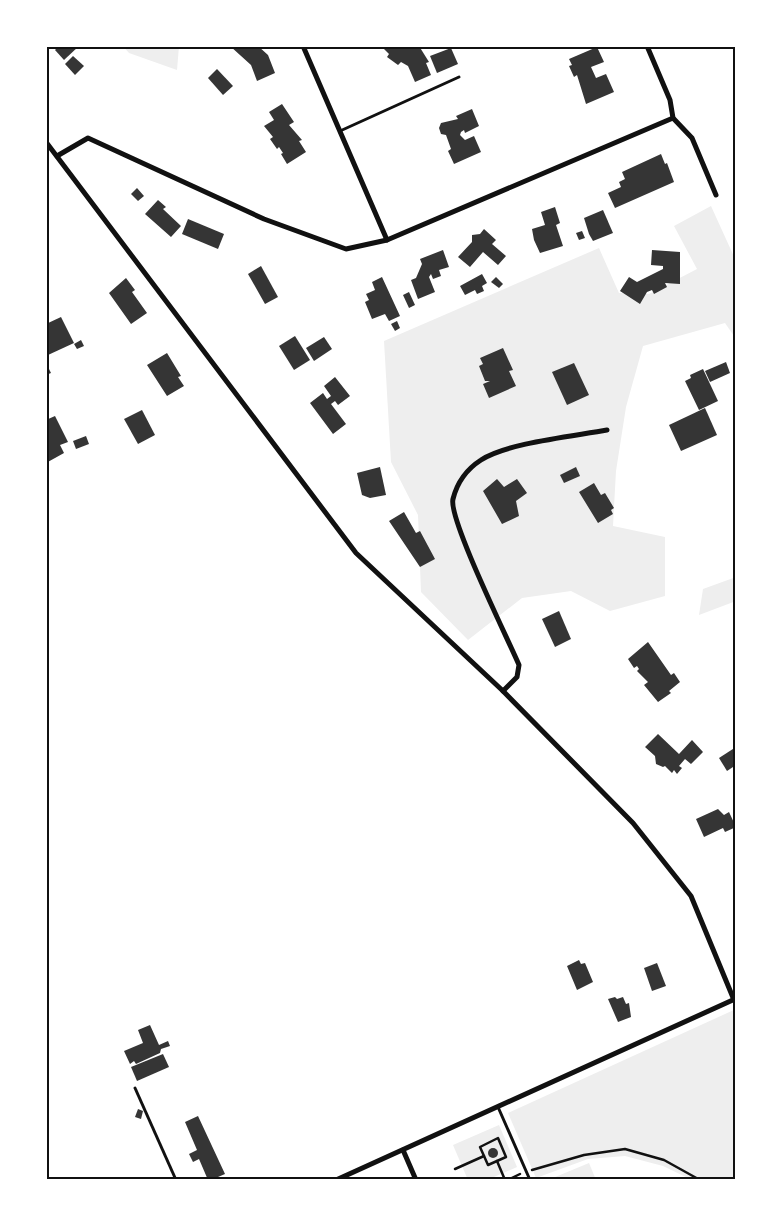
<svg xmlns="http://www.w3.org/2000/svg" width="782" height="1226" font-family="Lato,sans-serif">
<rect width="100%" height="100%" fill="#fff"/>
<g fill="#eee">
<path d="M123,46H179L177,70L129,53Z"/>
<path d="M711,206L736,261V339L725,323L643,346L626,407L616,471L613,526L665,537V596L610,611L571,591L522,598L468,640L421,592L418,515L391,462L384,341L599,248L619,293L649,294L697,269L674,226Z"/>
<path d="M736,577V601L699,615L703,589Z"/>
<path d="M736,1009V1180H692L663,1166L625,1156L588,1159L536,1178L508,1113Z"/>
<path d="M499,1125L517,1167L487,1180H468L453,1145Z"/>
<path d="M589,1163L596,1180H548Z"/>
</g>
<g fill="#353535">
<path d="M59,46H79L64,60L55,50Z"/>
<path d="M230,46H258L268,55L275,73L257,81L251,65Z"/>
<path d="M381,46H419L429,62L426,63L431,75L415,82L408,66L401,62L398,65L387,57L389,54Z"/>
<path d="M597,47L604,62L591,67L596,78L606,74L614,92L586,104L577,75L574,77L569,66L572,65L569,59Z"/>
<path d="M451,48L458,64L437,73L430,56Z"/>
<path d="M73,56L84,66L75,75L65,64Z"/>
<path d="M217,69L233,86L223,95L208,78Z"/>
<path d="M282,104L294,122L289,125L302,140L299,141L306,152L287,164L281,154L283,153L279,147L277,149L270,139L273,137L264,126L274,120L269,112Z"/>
<path d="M472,109L479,126L465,133L464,130L461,132L460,135L465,140L474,136L481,152L454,164L448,151L451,149L446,135L441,134L439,128L441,123L458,119L456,116Z"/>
<path d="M661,154L665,164L667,163L674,182L615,208L608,193L621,187L619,182L625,179L622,172Z"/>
<path d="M137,188L144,196L138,201L131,194Z"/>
<path d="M158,200L166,207L163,209L181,226L171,237L145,214Z"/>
<path d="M555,207L560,223L556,225L563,246L540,253L534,240L532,229L545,225L541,212Z"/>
<path d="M603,210L613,233L593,241L589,234L584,218Z"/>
<path d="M188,219L224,234L218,249L182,234Z"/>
<path d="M484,229L496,240L492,244L506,256L498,265L483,252L470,267L458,257L472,242V235L480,234Z"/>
<path d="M582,231L585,238L579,240L576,233Z"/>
<path d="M443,250L449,267L439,270L441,276L433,279L431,274L429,277L435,292L418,299L411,280L416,278L422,264L420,259Z"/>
<path d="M652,250L680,252V284L665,283L667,287L654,294L652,290L647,292L640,304L620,291L629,277L637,282L663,269V266L651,265Z"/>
<path d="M261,266L278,297L265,304L248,274Z"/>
<path d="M482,274L487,283L482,286L484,291L477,294L475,290L465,295L460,286Z"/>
<path d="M382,277L400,316L389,321L385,314L372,319L365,302L369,300L366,294L375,290L372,282Z"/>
<path d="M496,277L503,284L499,288L491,282Z"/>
<path d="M126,278L135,290L132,292L147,313L131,324L109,293Z"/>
<path d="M409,292L415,305L409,308L403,295Z"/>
<path d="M61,317L74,343L48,355L46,324Z"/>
<path d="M397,321L400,328L395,331L391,324Z"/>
<path d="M295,336L310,360L294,370L279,346Z"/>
<path d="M324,337L332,349L314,361L306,348Z"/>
<path d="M81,340L84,346L77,349L74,344Z"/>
<path d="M503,348L513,370L509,371L516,386L489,398L483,384L490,381H485L479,366L483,364L480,358Z"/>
<path d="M167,353L181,376L178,377L184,386L167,396L147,365Z"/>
<path d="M726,362L730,373L710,382L705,371Z"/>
<path d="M46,363L51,373L46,375Z"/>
<path d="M574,363L589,395L567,405L552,372Z"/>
<path d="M703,369L718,401L699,410L685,381L691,378L690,375Z"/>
<path d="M335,377L350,396L338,405L335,401L331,404L346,424L333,434L310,403L323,393L327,399L331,396L324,386Z"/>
<path d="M705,408L717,435L681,451L669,425Z"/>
<path d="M142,410L155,435L138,444L124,419Z"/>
<path d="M55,416L68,442L60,445L64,453L46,463V420Z"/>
<path d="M86,436L89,444L76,449L73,441Z"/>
<path d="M380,467L386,495L370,498L362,495L357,473Z"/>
<path d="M576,467L580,476L564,483L560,475Z"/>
<path d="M497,479L504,487L517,479L527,493L516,501L519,516L502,524L483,491Z"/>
<path d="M594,483L601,495L605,493L614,508L611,510L613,514L598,523L579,492Z"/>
<path d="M404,512L416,533L420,531L435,559L420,567L389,521Z"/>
<path d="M559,611L571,639L555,647L542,619Z"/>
<path d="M648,642L671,675L674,673L680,682L669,691L671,693L658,702L644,685L648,682L637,671L639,669L637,666L634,668L628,659Z"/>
<path d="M658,734L679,754L692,740L703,752L691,764L685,759L679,766L682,768L677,774L674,770L672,773L665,766L663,767L656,764L655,756L645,747Z"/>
<path d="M736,747V765L727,771L719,758Z"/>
<path d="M718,809L724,815L729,812L736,827L725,832L723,828L704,837L696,819Z"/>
<path d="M579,960L581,964L585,963L593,982L577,990L567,966Z"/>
<path d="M657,963L666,986L652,991L644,968Z"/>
<path d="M615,997L617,999L623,997L626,1004L629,1003L631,1017L618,1022L608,999Z"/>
<path d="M150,1025L159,1045L168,1041L170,1046L161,1049L160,1053L136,1064L134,1061L130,1064L124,1051L143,1043L138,1030Z"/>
<path d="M163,1054L169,1067L137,1081L131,1067Z"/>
<path d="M138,1109L143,1111L141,1119L135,1117Z"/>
<path d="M198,1116L225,1174L211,1180H208L199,1159L193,1162L189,1154L197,1150L185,1122Z"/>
<circle cx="493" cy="1153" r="5"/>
</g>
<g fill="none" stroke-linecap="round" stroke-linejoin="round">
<g stroke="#111" stroke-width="2.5">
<path d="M498,1138L506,1157L488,1165L480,1147Z"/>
<path d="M497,1161L505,1180"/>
<path d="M455,1169L484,1156"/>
<path d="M532,1170L584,1155L625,1149L664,1160L700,1180"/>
<path d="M508,1180L520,1174"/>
<path d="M729,1180L736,1178"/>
</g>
<g stroke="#111" stroke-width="3">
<path d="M198,47V46"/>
<path d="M340,131L459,77"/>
<path d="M135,1088L176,1180"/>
<path d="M498,1107L530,1180"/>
</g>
<g stroke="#111" stroke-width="5">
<path d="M303,46L387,240"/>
<path d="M647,46L670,100L673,118L692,138L716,195"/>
<path d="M46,142L356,553L503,691L633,823L691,896L734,1000"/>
<path d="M57,156L88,138L264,219L346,249L387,240L673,118"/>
<path d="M503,691L517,677L519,665C508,639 448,518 453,499C457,483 467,469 481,460C506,443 575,436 607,430"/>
<path d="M403,1150L416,1180"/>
<path d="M336,1180L735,999"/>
</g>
</g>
<rect width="782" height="1226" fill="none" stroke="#ffffff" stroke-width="95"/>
<rect x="48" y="48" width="686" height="1130" fill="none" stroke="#111" stroke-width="2"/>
</svg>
